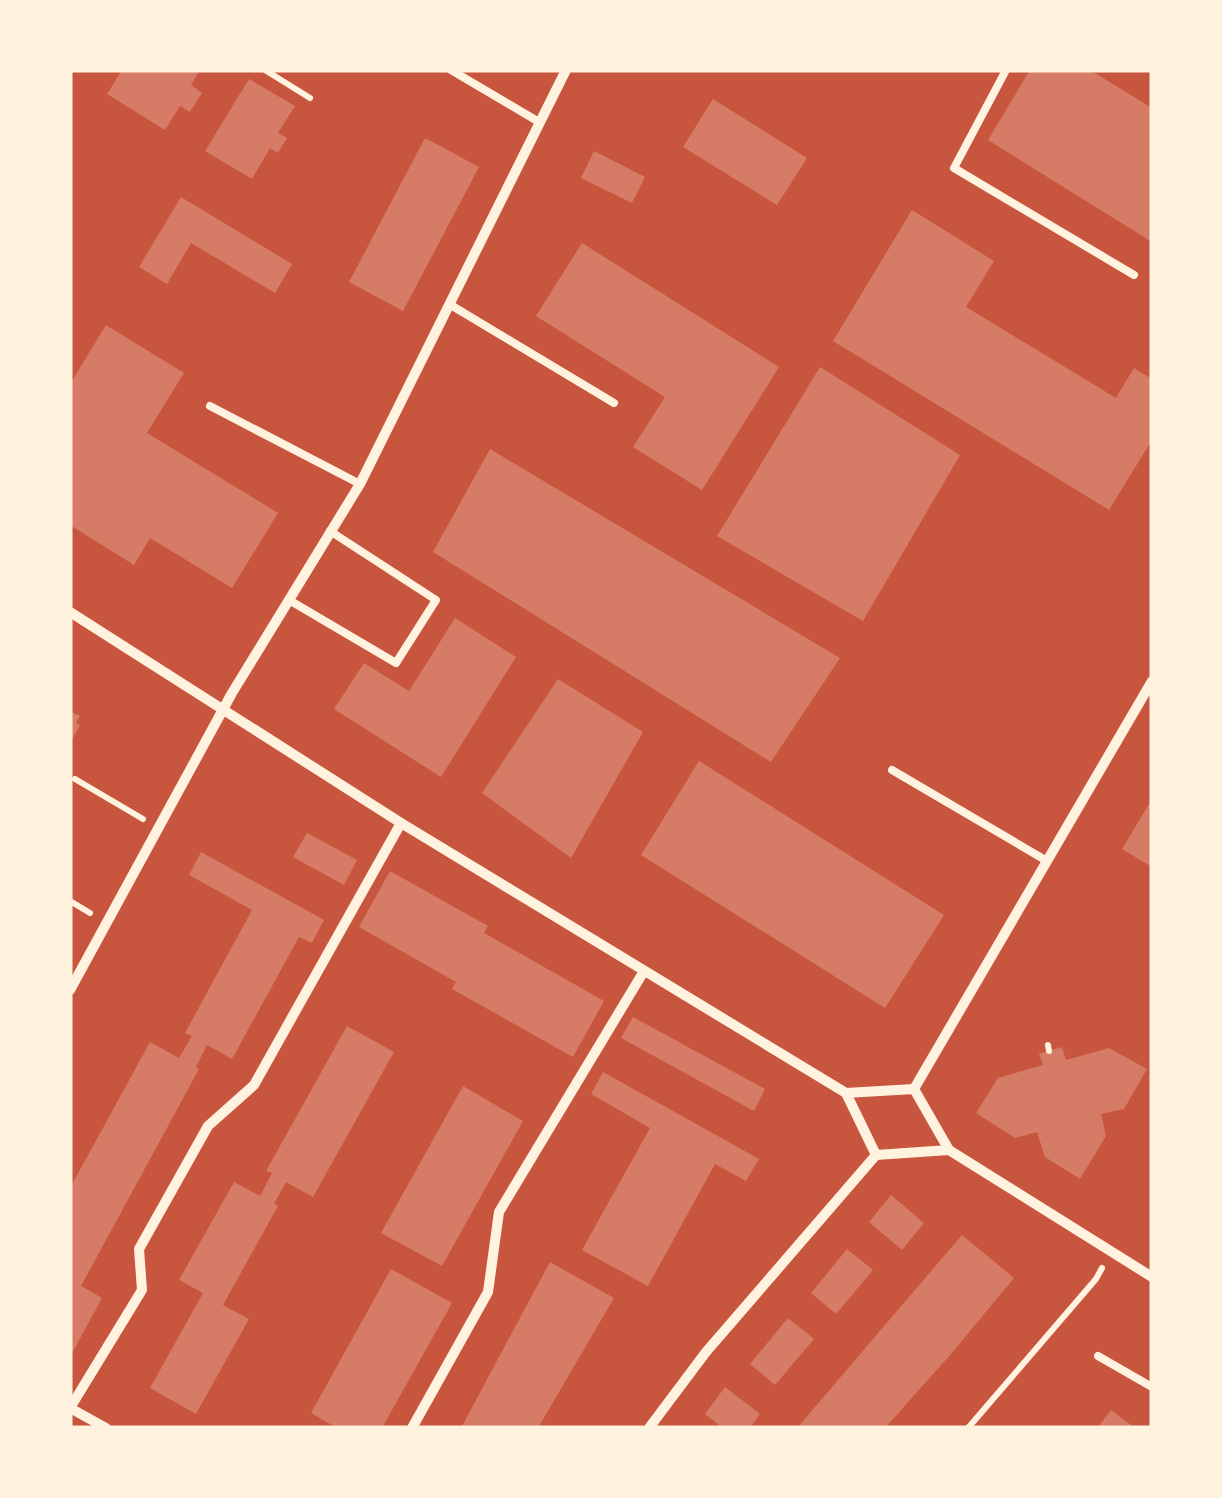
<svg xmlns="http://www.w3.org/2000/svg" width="1222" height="1498" font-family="Quicksand,sans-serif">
<rect width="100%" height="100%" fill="#c8553d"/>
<g fill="#d67c66">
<path d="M122,70H200L191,85L202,93L190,112L180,106L165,130L107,94Z"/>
<path d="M1030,70H1090L1152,108V242L988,140Z"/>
<path d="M249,79L295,106L278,133L287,138L278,153L270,148L252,179L205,151Z"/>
<path d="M713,99L807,158L777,205L683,147Z"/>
<path d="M425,138L479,167L403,311L349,282Z"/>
<path d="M594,151L645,177L632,203L581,178Z"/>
<path d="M181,197L292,264L275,293L191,243L167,284L139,267Z"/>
<path d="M912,210L994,261L966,307L1116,398L1134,368L1152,379V440L1109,510L833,341Z"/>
<path d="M582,243L779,367L702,490L633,447L665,397L536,316Z"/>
<path d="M106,325L184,373L147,433L278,513L232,588L150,538L134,565L70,525V384Z"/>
<path d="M820,367L960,455L863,621L717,536Z"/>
<path d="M490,449L840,658L771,762L433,552Z"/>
<path d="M455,618L516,657L441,777L334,709L364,663L409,691Z"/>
<path d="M558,679L643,732L571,858L482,793Z"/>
<path d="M70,711L80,716L76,723L80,725L70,744Z"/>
<path d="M699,761L944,915L885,1008L641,855Z"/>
<path d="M1152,799V867L1122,849Z"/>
<path d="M307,833L357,860L344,885L293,857Z"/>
<path d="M201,852L324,920L312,943L299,937L232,1059L207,1045L196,1067L199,1069L81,1286L102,1298L70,1357V1188L150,1042L179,1058L192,1036L185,1033L252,910L189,875Z"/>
<path d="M390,871L488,926L484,933L604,1001L573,1057L452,989L456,982L359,927Z"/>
<path d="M633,1017L765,1089L754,1111L621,1038Z"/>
<path d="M347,1026L394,1052L313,1197L286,1182L274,1204L278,1206L223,1305L249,1319L196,1414L150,1388L203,1293L179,1280L234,1182L260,1196L272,1173L266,1171Z"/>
<path d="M1062,1047L1066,1060L1109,1048L1147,1069L1124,1109L1101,1114L1106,1136L1080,1179L1045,1157L1037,1132L1015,1138L976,1113L998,1078L1043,1065L1039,1054Z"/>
<path d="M603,1072L759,1159L746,1181L715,1164L648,1286L582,1250L650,1128L591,1094Z"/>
<path d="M463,1086L523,1121L442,1266L381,1233Z"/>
<path d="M891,1195L924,1223L902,1250L869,1222Z"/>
<path d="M962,1235L1014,1278L951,1354L885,1428H797Z"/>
<path d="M847,1249L873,1270L836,1314L811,1293Z"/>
<path d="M550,1262L614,1298L538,1428H461Z"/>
<path d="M391,1269L452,1303L382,1428H337L311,1413Z"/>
<path d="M788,1318L814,1339L775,1385L750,1364Z"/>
<path d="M725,1387L760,1414L750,1428H723L705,1414Z"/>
<path d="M1111,1410L1135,1428H1097Z"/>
</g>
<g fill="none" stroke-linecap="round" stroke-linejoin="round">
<g stroke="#fff3e0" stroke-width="6">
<path d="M265,70L310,98"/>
<path d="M75,779L143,819"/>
<path d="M70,901L90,913"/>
<path d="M1048,1045L1049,1051"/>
<path d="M968,1428L1096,1279L1102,1268"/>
</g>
<g stroke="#fff3e0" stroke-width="8">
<path d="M451,70L539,122"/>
<path d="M1006,70L954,168L1134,275"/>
<path d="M449,304L614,403"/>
<path d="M210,406L360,484"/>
<path d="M289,600L396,663L436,600L330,531"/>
<path d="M892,770L1047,861"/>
<path d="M1098,1356L1152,1387"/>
</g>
<g stroke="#fff3e0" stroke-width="10">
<path d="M70,612L401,823L846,1093"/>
<path d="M70,990L232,693L360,484L566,70"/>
<path d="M914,1089L1152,681"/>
<path d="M914,1089L949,1150L876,1155L846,1093Z"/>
<path d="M949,1150L1152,1277"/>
<path d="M70,1408L142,1290L139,1249L208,1126L254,1085L401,823"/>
<path d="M70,1408L106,1428"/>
<path d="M412,1428L488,1292L499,1212L644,971"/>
<path d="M649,1428L706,1352L876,1155"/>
</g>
</g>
<rect width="1222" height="1498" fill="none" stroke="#fff3e0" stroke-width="145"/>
</svg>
